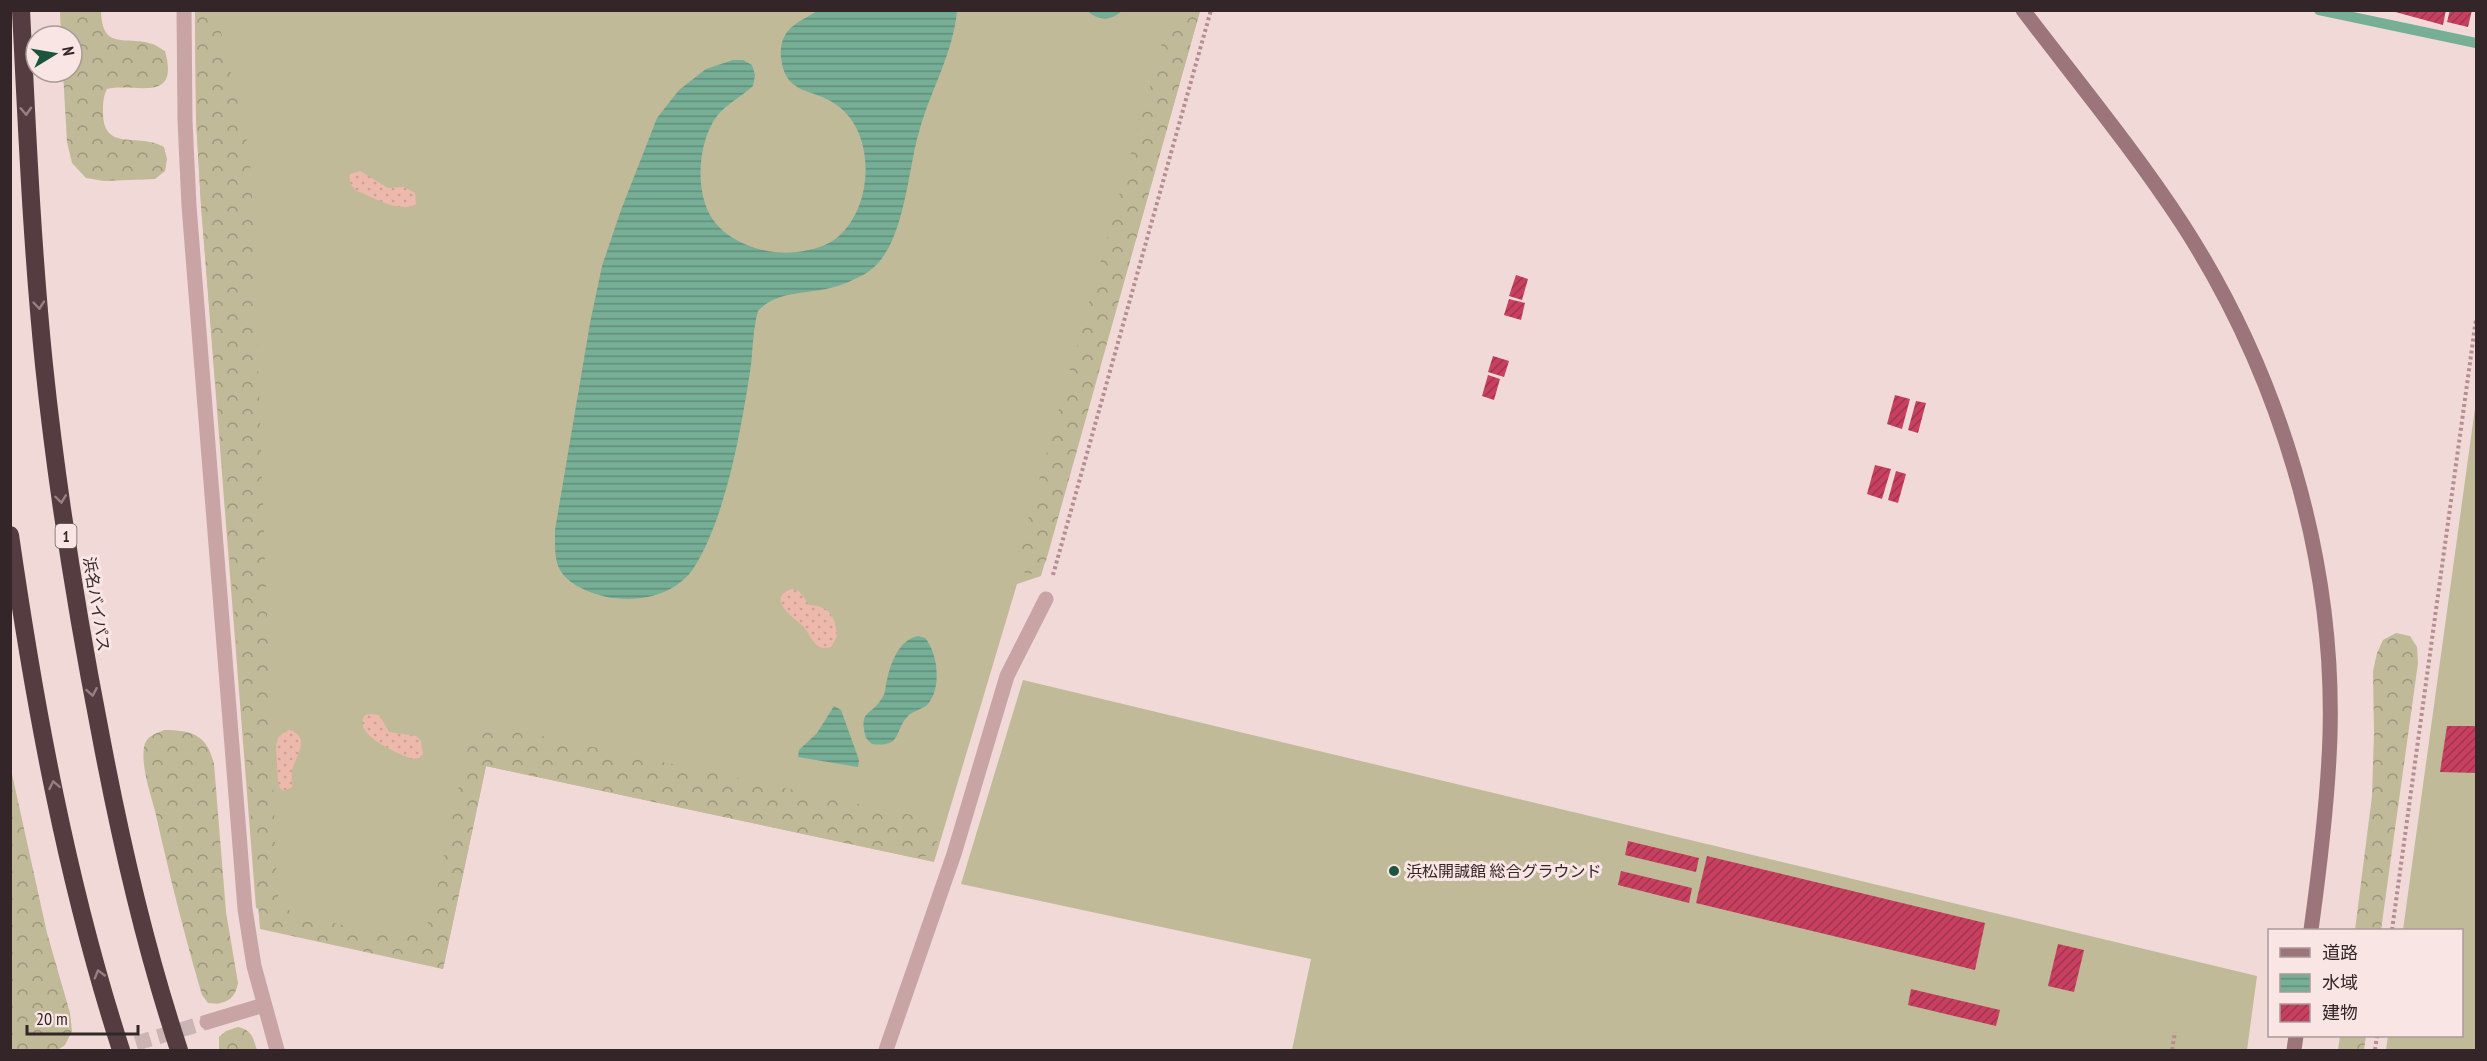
<svg xmlns="http://www.w3.org/2000/svg" width="2487" height="1061" font-family="'PT Sans Narrow','Noto Sans JP',sans-serif">
<defs>
<pattern id="forest-crowns" width="20" height="18" patternUnits="userSpaceOnUse" patternTransform="scale(1.5)"><rect width="20" height="18" fill="#c0ba98"/><path d="M2 6a3 3 0 1 1 6 0M12 15a3 3 0 1 1 6 0" fill="none" stroke="#9d977c"/></pattern>
<pattern id="sand-dots" width="8" height="8" patternUnits="userSpaceOnUse" patternTransform="scale(1.5)"><rect width="8" height="8" fill="#eeb9ad"/><path d="M2 2h.1M6 6h.1" fill="none" stroke="#cd9f95" stroke-width="1.8" stroke-linecap="round"/></pattern>
<pattern id="water-rules" width="6" height="5" patternUnits="userSpaceOnUse" patternTransform="scale(1.5)"><rect width="6" height="5" fill="#76ae96"/><path d="M0 2.5h6" fill="none" stroke="#628d7a"/></pattern>
<pattern id="building-hatch" width="6" height="6" patternUnits="userSpaceOnUse" patternTransform="scale(1.5)"><rect width="6" height="6" fill="#c7405f"/><path d="M-1 1l2-2M0 6l6-6M5 7l2-2" fill="none" stroke="#a2354e"/></pattern>
</defs>
<rect width="100%" height="100%" fill="#f1d9d7"/>
<g fill="#c0ba98">
<path d="M195,11H1200L1041,576L1017,584L934,862L486,766L443,969L256,908L201,205L196,119Z"/>
<path d="M2476,401V1050H2386L2388,1036H2462V930H2403Z"/>
<path d="M1023,680L2257,976L2247,1050H1292L1311,959L961,884Z"/>
</g>
<g fill="url(#forest-crowns)">
<path d="M60,11H101C102,52 127,35 152,44C157,45 161,49 165,51C180,105 135,82 107,89C103,97 103,103 103,112C103,153 138,132 164,147L167,159L165,171L155,179L104,181L86,178L72,163L67,142L63,72H72V36H61Z"/>
<path d="M195,11H219L221,32L246,135L251,172L277,892L280,904L296,915L398,937C414,936 422,932 431,918L466,753C476,733 482,729 504,728L925,818L935,827L937,842L929,855L916,858L486,766L443,969L260,929L201,205L196,119Z"/>
<path d="M1171,11H1200L1046,561L1039,571L1027,575L1020,567L1018,555Z"/>
<path d="M2396,633L2410,636L2417,647L2418,663L2381,930H2355L2372,796L2374,733L2373,671L2377,653L2383,640Z"/>
<path d="M164,730C193,730 207,735 214,764L226,912L238,983C235,1000 225,1005 208,1003L202,995C184,934 169,873 155,811C150,792 141,766 144,747C146,736 155,734 164,730Z"/>
<path d="M10,765L47,933L70,1013L72,1031L65,1045L58,1050H11Z"/>
<path d="M238,1027C252,1030 253,1038 257,1050H219V1037L226,1031Z"/>
<path d="M2340,1036H2366L2364,1050H2338Z"/>
</g>
<g fill="url(#sand-dots)">
<path d="M360,171L388,188L404,187L415,193L416,204C400,214 373,197 357,191C351,186 349,182 350,174Z"/>
<path d="M792,589L799,591L809,605C830,606 835,616 837,636L831,647C825,648 822,649 817,645C811,640 808,632 803,626C793,617 765,598 792,589Z"/>
<path d="M372,714L379,715L389,732L416,736L421,741L423,754L419,758L412,759C397,753 351,734 365,715Z"/>
<path d="M289,730C310,736 298,753 293,767C291,774 292,781 292,787L284,791L280,788L278,782L276,745L279,736Z"/>
</g>
<g fill="url(#water-rules)">
<path d="M818,10L957,11C953,54 930,91 919,132C907,172 905,247 868,272C855,280 840,286 826,289C802,294 775,292 758,311C753,329 753,347 751,365C742,425 727,514 695,566C673,602 620,606 585,590C576,586 565,579 560,570C554,559 555,543 555,530L590,323L602,266L621,210L657,118L679,90L706,69L733,60H743L752,65L755,75L753,86C740,98 722,106 713,122C699,146 696,185 708,211C722,242 766,256 797,252C812,250 828,246 839,236C855,221 863,201 865,180C868,153 860,122 838,106C814,87 785,97 781,57C780,48 782,38 788,31C796,21 808,18 818,10Z"/>
<path d="M1087,11H1122C1111,21 1099,21 1087,11Z"/>
<path d="M918,636L925,638C938,653 942,688 928,704C922,710 914,710 908,716C894,730 903,748 872,744L866,738C858,709 871,717 882,698C886,693 885,686 887,680C891,662 899,640 918,636Z"/>
<path d="M834,706L841,710L859,760L858,767L798,757L799,750L817,733Z"/>
</g>
<g fill="none" stroke-linecap="round" stroke-linejoin="round">
<path stroke="#76ae96" stroke-width="10" d="M2319,10L2476,43"/>
</g>
<g fill="url(#building-hatch)">
<path d="M2388,10H2446L2443,25Z"/>
<path d="M2450,10H2472L2468,27L2447,22Z"/>
<path d="M1516,275L1528,279L1522,300L1509,296Z"/>
<path d="M1509,299L1525,303L1521,320L1504,315Z"/>
<path d="M1493,356L1509,361L1504,377L1488,372Z"/>
<path d="M1488,375L1500,379L1494,400L1482,396Z"/>
<path d="M1895,395L1910,399L1902,429L1887,424Z"/>
<path d="M1916,401L1926,403L1918,433L1908,430Z"/>
<path d="M1875,465L1891,469L1882,499L1867,494Z"/>
<path d="M1896,471L1906,474L1898,503L1888,500Z"/>
<path d="M2447,726H2476V773L2440,772Z"/>
<path d="M1628,841L1699,858L1696,872L1625,855Z"/>
<path d="M1707,856L1985,923L1975,970L1696,903Z"/>
<path d="M1621,871L1692,888L1689,903L1618,885Z"/>
<path d="M2058,944L2084,950L2074,992L2048,986Z"/>
<path d="M1911,989L2000,1010L1996,1026L1908,1005Z"/>
</g>
<g fill="none" stroke-linecap="round" stroke-linejoin="round">
<path stroke="#cbb5b4" stroke-width="15" stroke-dasharray="15 8" stroke-linecap="butt" d="M114,1050L207,1022"/>
<g stroke="#b58e90" stroke-width="4" stroke-dasharray="3 3" stroke-linecap="butt">
<path d="M1053,575L1211,10"/>
<path d="M2392,930L2476,319"/>
<path d="M2172,1050L2175,1032"/>
<path d="M2375,1050L2377,1036"/>
</g>
<g stroke="#c9a4a4" stroke-width="15">
<path d="M184,10L185,120L189,206L245,909L254,966L277,1050"/>
<path d="M207,1022L264,1005"/>
<path d="M886,1050L954,854L1007,676L1046,599"/>
</g>
<g stroke="#9c757a" stroke-width="15">
<path d="M2023,10C2077,81 2134,150 2183,225C2279,374 2335,557 2330,735C2328,801 2320,865 2311,930"/>
<path d="M2294,1050L2296,1036"/>
</g>
<g stroke="#553c40" stroke-width="18">
<path d="M21,10C27,129 32,247 44,365C57,490 77,614 101,737C121,843 145,948 179,1050"/>
<path d="M10,535C35,708 67,883 121,1050"/>
</g>
</g>
<defs><path id="oneway-chevron" d="M-2-3.5L2.5 0L-2 3.5" fill="none" stroke-width="1.6" stroke-linecap="round" stroke-linejoin="round" transform="scale(1.5)"/></defs>
<g stroke="#978082">
<use href="#oneway-chevron" transform="translate(26 111) rotate(87)"/>
<use href="#oneway-chevron" transform="translate(39 305) rotate(85)"/>
<use href="#oneway-chevron" transform="translate(61 499) rotate(82)"/>
<use href="#oneway-chevron" transform="translate(92 692) rotate(80)"/>
<use href="#oneway-chevron" transform="translate(54 785) rotate(-101)"/>
<use href="#oneway-chevron" transform="translate(99 974) rotate(-106)"/>
</g>
<circle fill="#1b553e" stroke="#f9e5e4" stroke-width="2" cx="1394" cy="871" r="6"/>
<g text-anchor="middle" dominant-baseline="central" stroke-width="6" stroke-linejoin="round" paint-order="stroke">
<rect fill="#f9e5e4" stroke="#6f5f60" stroke-width="1.5" x="55.5" y="524" width="21" height="24" rx="4.5"/>
<g font-size="15" font-weight="bold" fill="#342628">
<text x="66" y="536">1</text>
</g>
<g font-size="16" fill="#342628" stroke="#f9e5e4">
<text transform="translate(97 604) rotate(81)">浜名バイパス</text>
</g>
<g font-size="16" fill="#342628" stroke="#f9e5e4" text-anchor="start">
<text x="1406" y="871">浜松開誠館 総合グラウンド</text>
</g>
</g>
<rect width="2487" height="1061" fill="none" stroke="#342628" stroke-width="24"/>
<rect x="2268" y="929" width="195" height="108" fill="#f9e5e4" stroke="#aa9999" stroke-width="1.5"/>
<rect x="2280" y="948" width="30" height="9" fill="#9c757a" stroke="#aa9999" stroke-width="1.5"/>
<text x="2322" y="959" font-size="18" fill="#342628">道路</text>
<rect x="2280" y="974" width="30" height="18" fill="url(#water-rules)" stroke="#aa9999" stroke-width="1.5"/>
<text x="2322" y="989" font-size="18" fill="#342628">水域</text>
<rect x="2280" y="1004" width="30" height="18" fill="url(#building-hatch)" stroke="#aa9999" stroke-width="1.5"/>
<text x="2322" y="1019" font-size="18" fill="#342628">建物</text>
<g transform="translate(54 54) rotate(79)"><circle r="28" fill="#f9e5e4" stroke="#aa9999" stroke-width="1.5"/>
<path d="M0-4.5L10 22L0 15L-10 22Z" fill="#1b553e"/>
<text y="-9" font-size="16" font-weight="bold" text-anchor="middle" fill="#342628">N</text>
</g>
<path d="M27 1025v9h111v-9" fill="none" stroke="#342628" stroke-width="3"/>
<text x="36" y="1025" font-size="18" fill="#342628" stroke="#f9e5e4" stroke-width="4.5" paint-order="stroke">20 m</text>
</svg>
